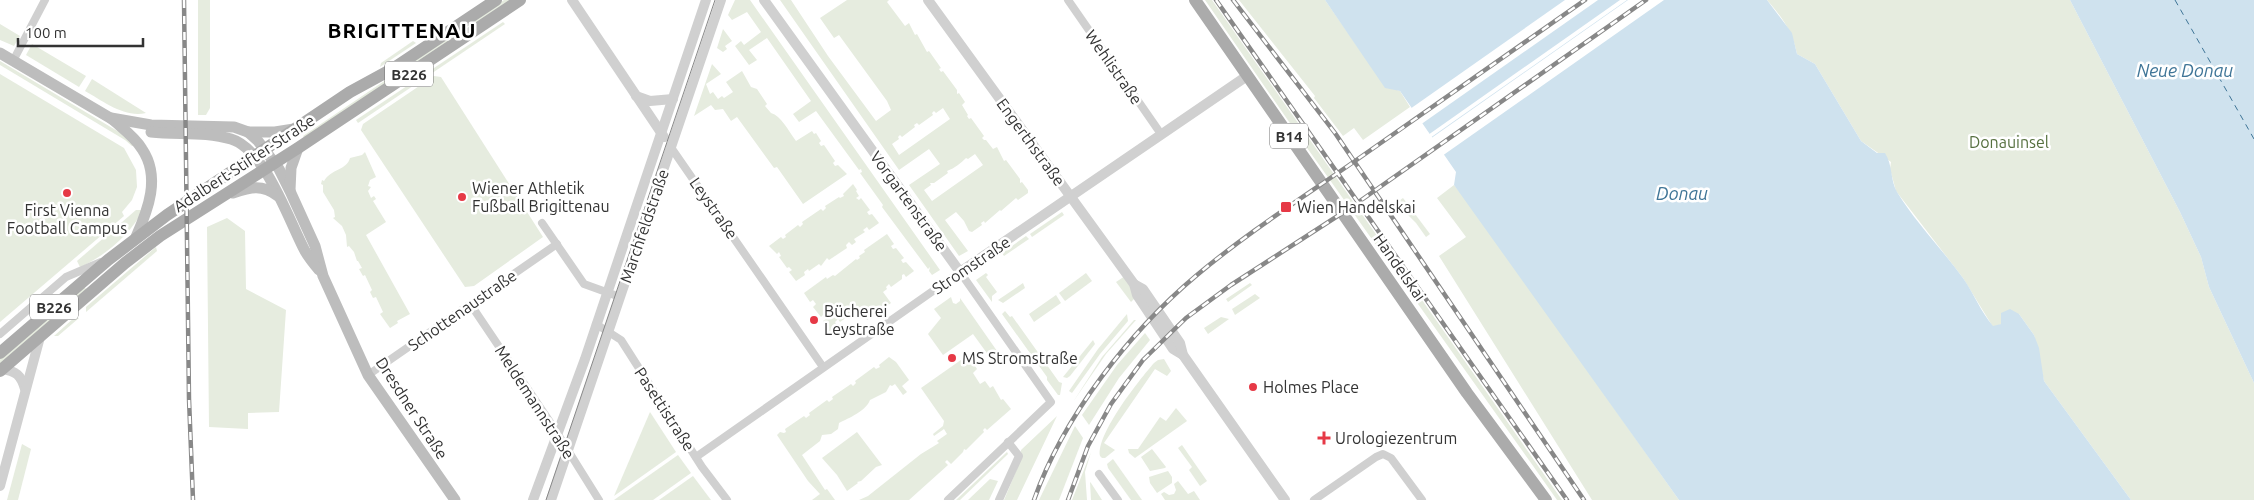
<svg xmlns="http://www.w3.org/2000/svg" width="2254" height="500" font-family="Ubuntu,sans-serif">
<rect width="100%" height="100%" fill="#fff"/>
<g fill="#e6ecdf" fill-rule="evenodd">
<path d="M198,0H210V108L206,115H198Z"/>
<path d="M504,0H512L305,139L303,136Z"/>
<path d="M735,0H750L940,270L932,275L929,271L930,267L928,269L882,207L883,205L860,173L862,172L861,169L859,170L816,111L799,122L793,114L811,101L767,38L749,50L757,60L749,65L735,46L741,41L744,45L761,32L747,12L732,20L728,15Z"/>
<path d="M780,0H791L828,56L876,121L891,110L887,101L839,35L834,38L820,18L847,0H889L887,2L905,26L909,23L915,35L917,34L927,52L929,51L941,68L939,69L941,72L943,71L957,90V94L959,93L965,102L962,105L968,115L967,116L969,119L971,118L984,136L982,138L984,140H986L993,149L997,147L1004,161L1006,160L1020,179V183L1022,182L1028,190V193L1018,200L1016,198L1001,211L1000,210L985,223L984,221L981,223L982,225L972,232L969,231L964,221L956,212L945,220L968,251L959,256L909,185L940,164L929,149L899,170ZM943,108L950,119L899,155L892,144L899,139L898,137L900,135L902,137L915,127L914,125L917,123L919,125L933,115L932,113L934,111L936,113ZM975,154L983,165L932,201L924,190L931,185L930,183H934L948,173L947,171C955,168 961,163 966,158L968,159Z"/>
<path d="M1205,0H1212L1562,500H1557L1531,463L1305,145Z"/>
<path d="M1239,0H1325L1385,86L1400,91L1410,107L1363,140L1354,128L1343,136L1314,98L1315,96Z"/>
<path d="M1767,0H2070L2180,212L2201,257L2209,287L2254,383V500H2131L2044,381L2034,335L2019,314L2001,313L2002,324L1993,327L1963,278L1896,191L1890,169L1891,162L1861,141L1815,64L1797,54C1793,32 1782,17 1767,0Z"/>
<path d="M503,22L505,24L358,123L356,120Z"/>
<path d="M0,24L20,36L14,46L0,40Z"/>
<path d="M723,29L732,41L725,46L727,49L723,52L717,48Z"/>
<path d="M413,41L416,43L380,67L381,63Z"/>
<path d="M32,44L86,76L79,87L26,55Z"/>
<path d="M0,61L119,132L136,145L132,146L125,140L0,65Z"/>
<path d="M712,64L721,74L706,84L710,94L713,92L718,99L722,96L724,98L733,92L726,82L742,71L751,87L757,89L767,104L765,106L771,113C781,116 788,130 796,141L812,131L814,134L816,133L821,141L819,143L821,146L824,145L835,161L833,163L835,166L838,165L847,174L803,204L777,167L774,168L737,117L731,121L723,109L715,110L711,105L694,116Z"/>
<path d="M0,74L124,148L136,170L137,187L132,200L122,212L124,216L0,322Z"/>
<path d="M434,76L441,77L543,237L474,286L465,287L361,130L363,124Z"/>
<path d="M92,79L146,113C124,118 103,101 85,91Z"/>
<path d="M365,152L376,177L370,180L368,186L371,187L368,191L371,198L374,196L376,199L373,201L386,222L366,235L410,314L397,321L398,323L390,328L380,314L383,312L376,297L373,298L370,292L372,290L365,275L363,276L359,269L362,268L358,261H357L354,252L349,246L347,247L346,235L342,226L333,218L335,217L334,210L323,192V185L321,184L322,180L324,181C331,169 347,170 350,158L362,155Z"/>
<path d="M853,184L857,190L856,191L859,196L856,198L859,200L861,198L870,210L867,212L869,215L872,214L879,223L869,230L867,227L863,230L865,232L854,239L856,242L852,245L849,242L846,245L847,248L829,260L827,258L821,266L819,264L809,271L808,269L804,272L805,275L796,281L789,272L792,270L789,267L787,268L779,257L781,256L779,252L777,254L769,246L781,237L783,239L786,237L785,235L798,225L800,227L803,224L802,222L821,209L823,211L826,208L825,206L839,197L840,198L844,196L843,194Z"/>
<path d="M1454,185L1468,202L1679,500H1592L1439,256L1466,237L1437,198Z"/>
<path d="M1403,198L1430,234L1426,237L1416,223L1396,203Z"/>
<path d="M136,210H143C131,234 104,257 80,267L77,261Z"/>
<path d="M1062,212L1064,215L1032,237L1030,234Z"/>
<path d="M227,218L245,231L246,289L286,310L279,412L248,413V429L209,427L207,227Z"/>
<path d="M887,234L894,244L891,246L893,249L896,248L904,258L901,260L903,263L906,262L914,271L906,277L904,274L902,275V279L891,287L889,284L886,287L887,289L883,292L891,303L867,320L859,309L855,312L853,309L850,311L851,314L840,322L838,319L835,322L837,325L829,332L823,321L826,319L823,315L821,317L813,307L816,304L813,300L810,302L804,293L826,277L827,279L833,275L835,276L856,259L857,260L860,258L859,256L865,252L864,250Z"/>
<path d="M1026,236L1029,239L1004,256L1002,253Z"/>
<path d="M156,247L157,251L86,312V307Z"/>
<path d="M986,273L988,275L986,277L997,292L992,296V302L976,280Z"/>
<path d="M1086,273L1092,281L1065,301L1059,293Z"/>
<path d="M1125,276L1136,297L1131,302L1116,282Z"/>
<path d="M1023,283L1025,288L1003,303L998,300Z"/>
<path d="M1250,283L1252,285L1228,302L1226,299Z"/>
<path d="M84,287L87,290L0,365V359Z"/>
<path d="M1255,294L1260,298L1235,315L1232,309Z"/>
<path d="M1056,295L1061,303L1034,322L1029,314Z"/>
<path d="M951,297L953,303L956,304L960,301V298L997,351L989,356L973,334L943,355L928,334L941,318L934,309Z"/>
<path d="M1005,311L1010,317L1012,316L1059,382L1062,383L1060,395H1058L1047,380V377L1002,314Z"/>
<path d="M1127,314L1128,321L1100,354L1072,393L1069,391L1098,349Z"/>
<path d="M75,317L79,318L58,336H54Z"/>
<path d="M1221,317L1229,319L1208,334L1204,328Z"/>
<path d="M1134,320H1136L1106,354L1073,402L1102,357Z"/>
<path d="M1145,333L1150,340L1119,378L1089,425L1082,415L1117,365Z"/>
<path d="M1093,340L1095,344L1070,376L1067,378L1063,377Z"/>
<path d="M968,355L977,369L973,373L980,384L985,381L990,388L993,386L1001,400L1003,399L1011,409L987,430L985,428L983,430L984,432L966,450L964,449L963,452L951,464L947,460L945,462L948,465L909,500H859L868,496L921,454L939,443L937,441L947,434L944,429L934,436L933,434L943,426L944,421L921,388Z"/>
<path d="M889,357L896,362L909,380L902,386L907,392L903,395L895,384L892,386L890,385L886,392L870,400C866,411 849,418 839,423L838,429L831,434L822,435L820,441L802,455L825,490L827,489L835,500H812L820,494L808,481L777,435L780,432L784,433L786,432L785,429L804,416L806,418L810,415L809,413L827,400L829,402L833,399L832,397L851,384L853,386L856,383L855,381L874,367L876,369L880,367L879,365Z"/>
<path d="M1164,359L1171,371L1167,376L1155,369L1104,443L1115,450L1105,458H1102L1100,456C1096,434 1140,379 1154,363L1158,360Z"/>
<path d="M1176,408L1187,421L1135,458L1129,453L1128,449H1138L1160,417L1166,421Z"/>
<path d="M650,412L676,452L614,496Z"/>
<path d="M1057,416L1017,500H1004L1017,469L1021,450Z"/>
<path d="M1075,426L1083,438L1059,500H1039Z"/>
<path d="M857,432L882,465L876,467L861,481L857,482L858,483L847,491L837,475L822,458Z"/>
<path d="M22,444L31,449L18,500H7Z"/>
<path d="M1182,445L1207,481L1200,486L1189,470L1192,467L1178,448Z"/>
<path d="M1152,449L1166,467L1165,468L1150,471L1141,457Z"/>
<path d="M1007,452L1008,454L960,500H956Z"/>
<path d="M1091,452L1085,472L1087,500H1072Z"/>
<path d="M678,455L691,473L653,500H614Z"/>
<path d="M1113,459L1142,500H1131L1108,468L1107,464Z"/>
<path d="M1168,471L1172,477V483L1157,493L1150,483L1149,477Z"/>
<path d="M693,476L711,500H659Z"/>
<path d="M990,479L998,481L989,500H968Z"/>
<path d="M1178,481L1188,494L1194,491L1200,500H1165L1161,494L1164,492L1169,495L1174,494L1176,490L1174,484Z"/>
<path d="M1090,482L1091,483L1102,500H1091Z"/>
</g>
<g fill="#cfe2ee">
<path d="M1325,0H1767L1792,33L1797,54L1815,64L1861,141L1877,153H1885C1893,165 1890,180 1897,192C1916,223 1942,249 1963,278C1974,294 1981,312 1993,326L2001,324V313L2010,309L2019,314L2034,335L2039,348L2044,381L2131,500H1679L1454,185L1456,172L1400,91L1385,88Z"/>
<path d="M2070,0H2254V383L2209,287L2201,257L2180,212Z"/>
</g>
<g fill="#fff">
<path d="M1565,0H1598L1420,125L1410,109Z"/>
<path d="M1620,0H1627L1430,138L1428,135Z"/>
<path d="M1628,0H1664L1442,156L1430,139Z"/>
</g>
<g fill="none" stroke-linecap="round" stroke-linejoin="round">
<path stroke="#3f7597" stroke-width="1" stroke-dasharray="6 5" stroke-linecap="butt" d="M2175,0L2254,139"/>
<g stroke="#d0d0d0" stroke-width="8">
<path d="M1068,0L1161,134"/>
<path d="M13,61L45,0"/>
<path d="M670,146L823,367"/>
<path d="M542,223L584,284L620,297"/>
<path d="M471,305L554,428L599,500"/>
<path d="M596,324L621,340L702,467L727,500"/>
<path d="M0,334L66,277L101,262"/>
<path d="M368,375L557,244"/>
<path d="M696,457L960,272L1051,402L948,500"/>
<path d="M1099,474L1118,500"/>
<path d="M999,500L1019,456L1008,442"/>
<path d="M1314,500L1376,457L1383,454L1391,458L1422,500"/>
</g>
<g stroke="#d0d0d0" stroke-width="10">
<path d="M572,0L664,137"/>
<path d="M764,0L960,272L1247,76"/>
<path d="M928,0L1134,284L1137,295L1173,349L1183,355"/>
<path d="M636,96L650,101L673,99"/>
<path d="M1134,284L1143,289L1180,343L1183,355L1285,500"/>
<path d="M2,369C16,371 21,375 25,389"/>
<path d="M0,486L40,337"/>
<path d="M533,500L585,359L706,0"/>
<path d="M551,500L721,0"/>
</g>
<g stroke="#bdbdbd" stroke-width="11">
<path d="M0,53L117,122"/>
<path d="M111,118L151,125L234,127L248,132L258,141L279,169L290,191L315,246L323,276L368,375L455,500"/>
<path d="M112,119C122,128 135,137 142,149C161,177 148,210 136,237"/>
<path d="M151,132C178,135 205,131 231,139C265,149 289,221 305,251C309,258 314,264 319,270"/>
<path d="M248,132H275L294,129"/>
<path d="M290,190L291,168L298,148"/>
<path d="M233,193C251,187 262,184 278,196"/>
</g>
<g stroke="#ababab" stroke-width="12">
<path d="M1195,0L1467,393L1546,500"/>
<path d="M0,353L108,260L167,215L350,92L394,68L496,0"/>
<path d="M0,371L125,263L160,236L298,148L520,0"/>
</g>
<path stroke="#888" stroke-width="1" d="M546,500L715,0"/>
<g stroke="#888" stroke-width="4.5">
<g id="rail">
<path d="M184,0L189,399L193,500"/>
<path d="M1216,0L1567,500"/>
<path d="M1233,0L1335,133L1584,500"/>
<path d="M1034,500C1063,417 1130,331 1197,275C1247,233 1302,198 1355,161C1431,108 1508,54 1585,0"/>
<path d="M1068,500L1088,446L1111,404L1143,360L1186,318L1231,285L1350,208L1646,0"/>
</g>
</g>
<use href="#rail" stroke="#fff" stroke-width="2.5" stroke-dasharray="8" stroke-linecap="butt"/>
</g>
<g fill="#e63946" stroke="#fff" stroke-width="2">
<circle cx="67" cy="193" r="5"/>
<circle cx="462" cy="197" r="5"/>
<rect x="1280" y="201" width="12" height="12" rx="2.5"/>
<circle cx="814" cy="320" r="5"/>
<circle cx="952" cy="358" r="5"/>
<circle cx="1253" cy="387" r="5"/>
<path d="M1321.5 430.5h5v5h5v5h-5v5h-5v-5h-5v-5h5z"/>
</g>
<g text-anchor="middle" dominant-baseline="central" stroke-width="5" stroke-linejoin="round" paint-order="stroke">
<g fill="#fff" stroke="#707070" stroke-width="1">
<rect x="385" y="61.5" width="48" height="25" rx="4"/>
<rect x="1270" y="123.5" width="38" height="25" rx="4"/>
<rect x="30" y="294.5" width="48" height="25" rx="4"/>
</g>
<g font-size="15" font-weight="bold" fill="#333">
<text x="409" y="74">B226</text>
<text x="1289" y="136">B14</text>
<text x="54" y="307">B226</text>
</g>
<g font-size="16" fill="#333" stroke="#fff">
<text transform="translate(1114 67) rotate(55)">Wehlistraße</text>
<text transform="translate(1031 142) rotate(54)">Engerthstraße</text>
<text transform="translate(244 163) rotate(-33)">Adalbert-Stifter-Straße</text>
<text transform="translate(909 201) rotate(54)">Vorgartenstraße</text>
<text transform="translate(714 208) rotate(55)">Leystraße</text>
<text transform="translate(644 226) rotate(-71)">Marchfeldstraße</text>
<text transform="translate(971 265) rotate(-34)">Stromstraße</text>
<text transform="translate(1400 267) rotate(55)">Handelskai</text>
<text transform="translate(462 310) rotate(-35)">Schottenaustraße</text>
<text transform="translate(535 402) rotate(57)">Meldemannstraße</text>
<text transform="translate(412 408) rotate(57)">Dresdner Straße</text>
<text transform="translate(665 409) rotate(57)">Pasettistraße</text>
</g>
<g font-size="16" fill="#56703f" stroke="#fff">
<text x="2009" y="142">Donauinsel</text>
</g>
<g font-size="16" fill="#333" stroke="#fff" text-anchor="start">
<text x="472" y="188">Wiener Athletik<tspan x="472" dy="18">Fußball Brigittenau</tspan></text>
<text x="1297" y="207">Wien Handelskai</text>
<text x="67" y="210" text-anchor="middle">First Vienna<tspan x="67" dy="18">Football Campus</tspan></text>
<text x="824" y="311">Bücherei<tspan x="824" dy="18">Leystraße</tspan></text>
<text x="962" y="358">MS Stromstraße</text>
<text x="1263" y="387">Holmes Place</text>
<text x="1335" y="438">Urologiezentrum</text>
</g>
<g font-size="18" font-style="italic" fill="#3f7597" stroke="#fff">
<text x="2185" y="70">Neue Donau</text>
<text x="1682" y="193">Donau</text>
</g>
<g font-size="21" font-weight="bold" letter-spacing="1" fill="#000" stroke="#fff">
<text x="402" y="30">BRIGITTENAU</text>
</g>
</g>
<path d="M18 38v8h125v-8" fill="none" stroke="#333333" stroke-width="2.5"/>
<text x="25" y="38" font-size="15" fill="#333333" stroke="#ffffff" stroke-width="4" paint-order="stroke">100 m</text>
</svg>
